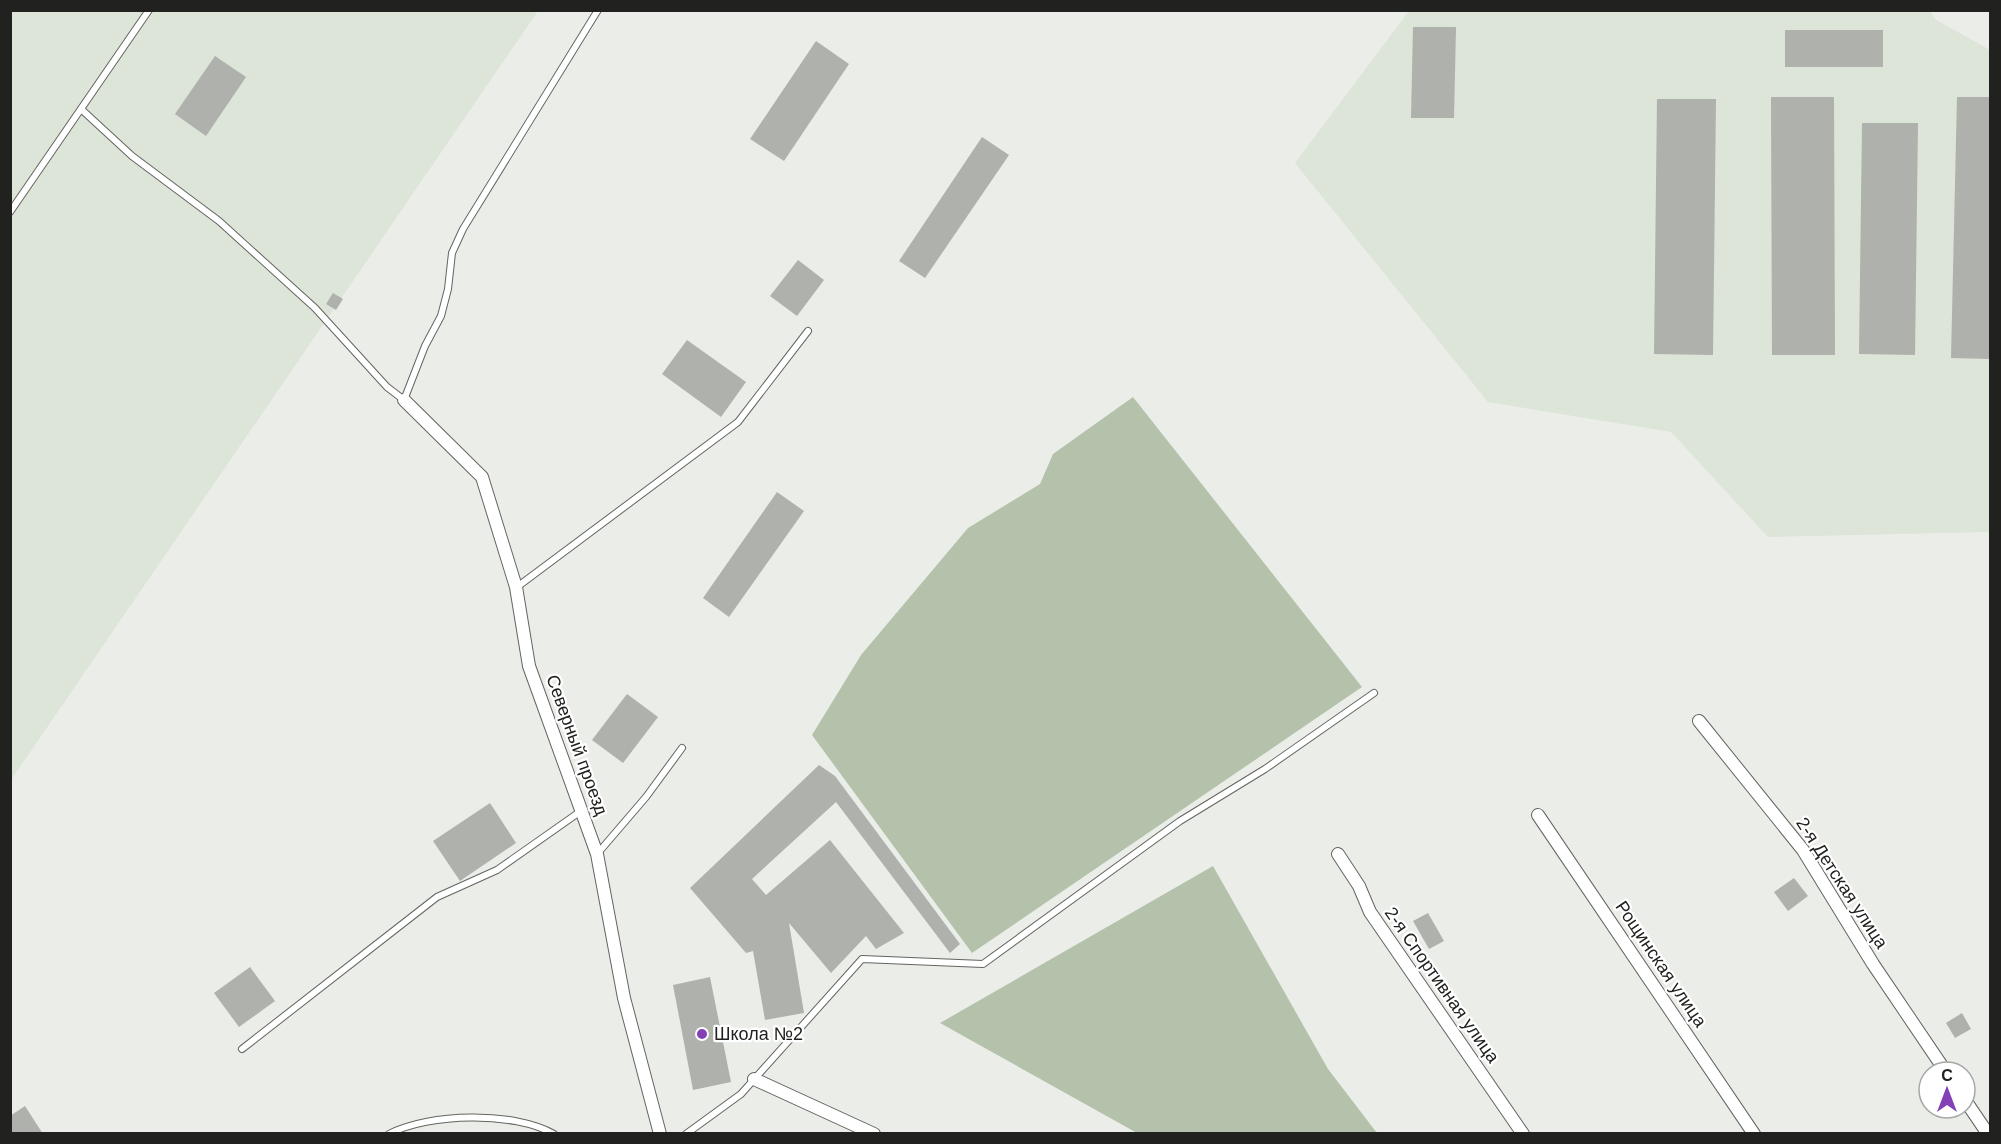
<svg xmlns="http://www.w3.org/2000/svg" width="2001" height="1144" font-family="Helvetica,sans-serif">
<rect width="100%" height="100%" fill="#ebeee8"/>
<g fill="#dde4d8">
<path d="M11,11H538L11,780Z"/>
<path d="M1409,11H1930L1936,20L1990,50V532L1768,537L1671,432L1488,402L1295,163Z"/>
</g>
<g fill="#b5c2ab">
<path d="M1133,397L1362,687L972,953L812,735L861,655L968,528L1040,484L1053,454Z"/>
<path d="M1213,866L1328,1069L1377,1133H1137L940,1023Z"/>
</g>
<g fill="#aeb1ac">
<path d="M1413,27H1456L1454,118H1411Z"/>
<rect x="1785" y="30" width="98" height="37"/>
<path d="M816,41L849,64L784,161L750,139Z"/>
<path d="M215,56L246,77L206,136L175,114Z"/>
<path d="M1771,97H1834L1835,355H1772Z"/>
<path d="M1957,97H1990V359L1951,358Z"/>
<path d="M1657,99H1716L1713,355L1654,354Z"/>
<path d="M1862,123H1918L1915,355L1859,354Z"/>
<path d="M982,137L1009,155L925,278L899,261Z"/>
<path d="M798,260L824,280L797,316L770,296Z"/>
<path d="M333,293L343,299L336,310L326,304Z"/>
<path d="M687,340L746,382L721,417L662,374Z"/>
<path d="M777,492L804,511L729,617L703,598Z"/>
<path d="M627,694L658,717L623,763L592,740Z"/>
<path d="M819,765L835,776L960,944L950,953L836,802L752,879L766,895L830,840L904,933L876,949L866,936L831,973L789,923L804,1013L765,1020L753,951L746,953L690,888Z"/>
<path d="M490,803L516,843L460,881L433,841Z"/>
<path d="M1794,878L1808,896L1788,911L1774,892Z"/>
<path d="M1428,913L1444,941L1429,949L1413,921Z"/>
<path d="M250,967L275,1001L239,1027L214,993Z"/>
<path d="M710,977L731,1082L693,1090L673,985Z"/>
<path d="M1962,1013L1971,1029L1955,1038L1946,1023Z"/>
<path d="M25,1106L43,1134H10V1116Z"/>
</g>
<g fill="none" stroke-linecap="round" stroke-linejoin="round">
<g stroke="#626560" stroke-width="8">
<g id="service">
<path d="M81,109L132,156L219,221L315,308L387,387L404,400L425,346L441,316L448,289L452,253L463,229L598,10"/>
<path d="M10,212L149,10"/>
<path d="M517,587L738,422L808,331"/>
<path d="M598,853L646,797L682,748"/>
<path d="M242,1049L437,897L497,870L581,811"/>
<path d="M389,1134C429,1113 514,1111 554,1134"/>
<path d="M686,1134L741,1094L862,959L983,964L1180,821L1265,769L1374,693"/>
</g>
</g>
<g stroke="#626560" stroke-width="14">
<g id="minor">
<path d="M404,400L482,477L516,587L529,666L597,854L624,998L660,1134"/>
<path d="M1699,721L1803,850L1873,964L1946,1072"/>
<path d="M1538,815L1754,1134"/>
<path d="M1338,854L1359,886L1370,912L1523,1134"/>
<path d="M754,1079L874,1134"/>
<path d="M1965,1100L1988,1134"/>
</g>
</g>
<use href="#service" stroke="#fff" stroke-width="6"/>
<use href="#minor" stroke="#fff" stroke-width="12"/>
</g>
<circle fill="#8341b5" stroke="#fff" stroke-width="2" cx="702" cy="1034" r="6"/>
<g text-anchor="middle" dominant-baseline="central" stroke-width="4.5" stroke-linejoin="round" paint-order="stroke">
<g font-size="18" fill="#212220" stroke="#fff">
<text transform="translate(577 745) rotate(70)">Северный проезд</text>
<text transform="translate(1842 883) rotate(57)">2-я Детская улица</text>
<text transform="translate(1661 964) rotate(56)">Рощинская улица</text>
<text transform="translate(1442 985) rotate(55)">2-я Спортивная улица</text>
</g>
<g font-size="18" fill="#212220" stroke="#fff" text-anchor="start">
<text x="714" y="1034">Школа №2</text>
</g>
</g>
<rect width="2001" height="1144" fill="none" stroke="#212220" stroke-width="24"/>
<g transform="translate(1947 1090)"><circle r="28" fill="#ffffff" stroke="#a6a7a6" stroke-width="1.5"/>
<path d="M0-4.5L10 22L0 15L-10 22Z" fill="#8341b5"/>
<text y="-9" font-size="16" font-weight="bold" text-anchor="middle" fill="#212220">С</text>
</g>
</svg>
